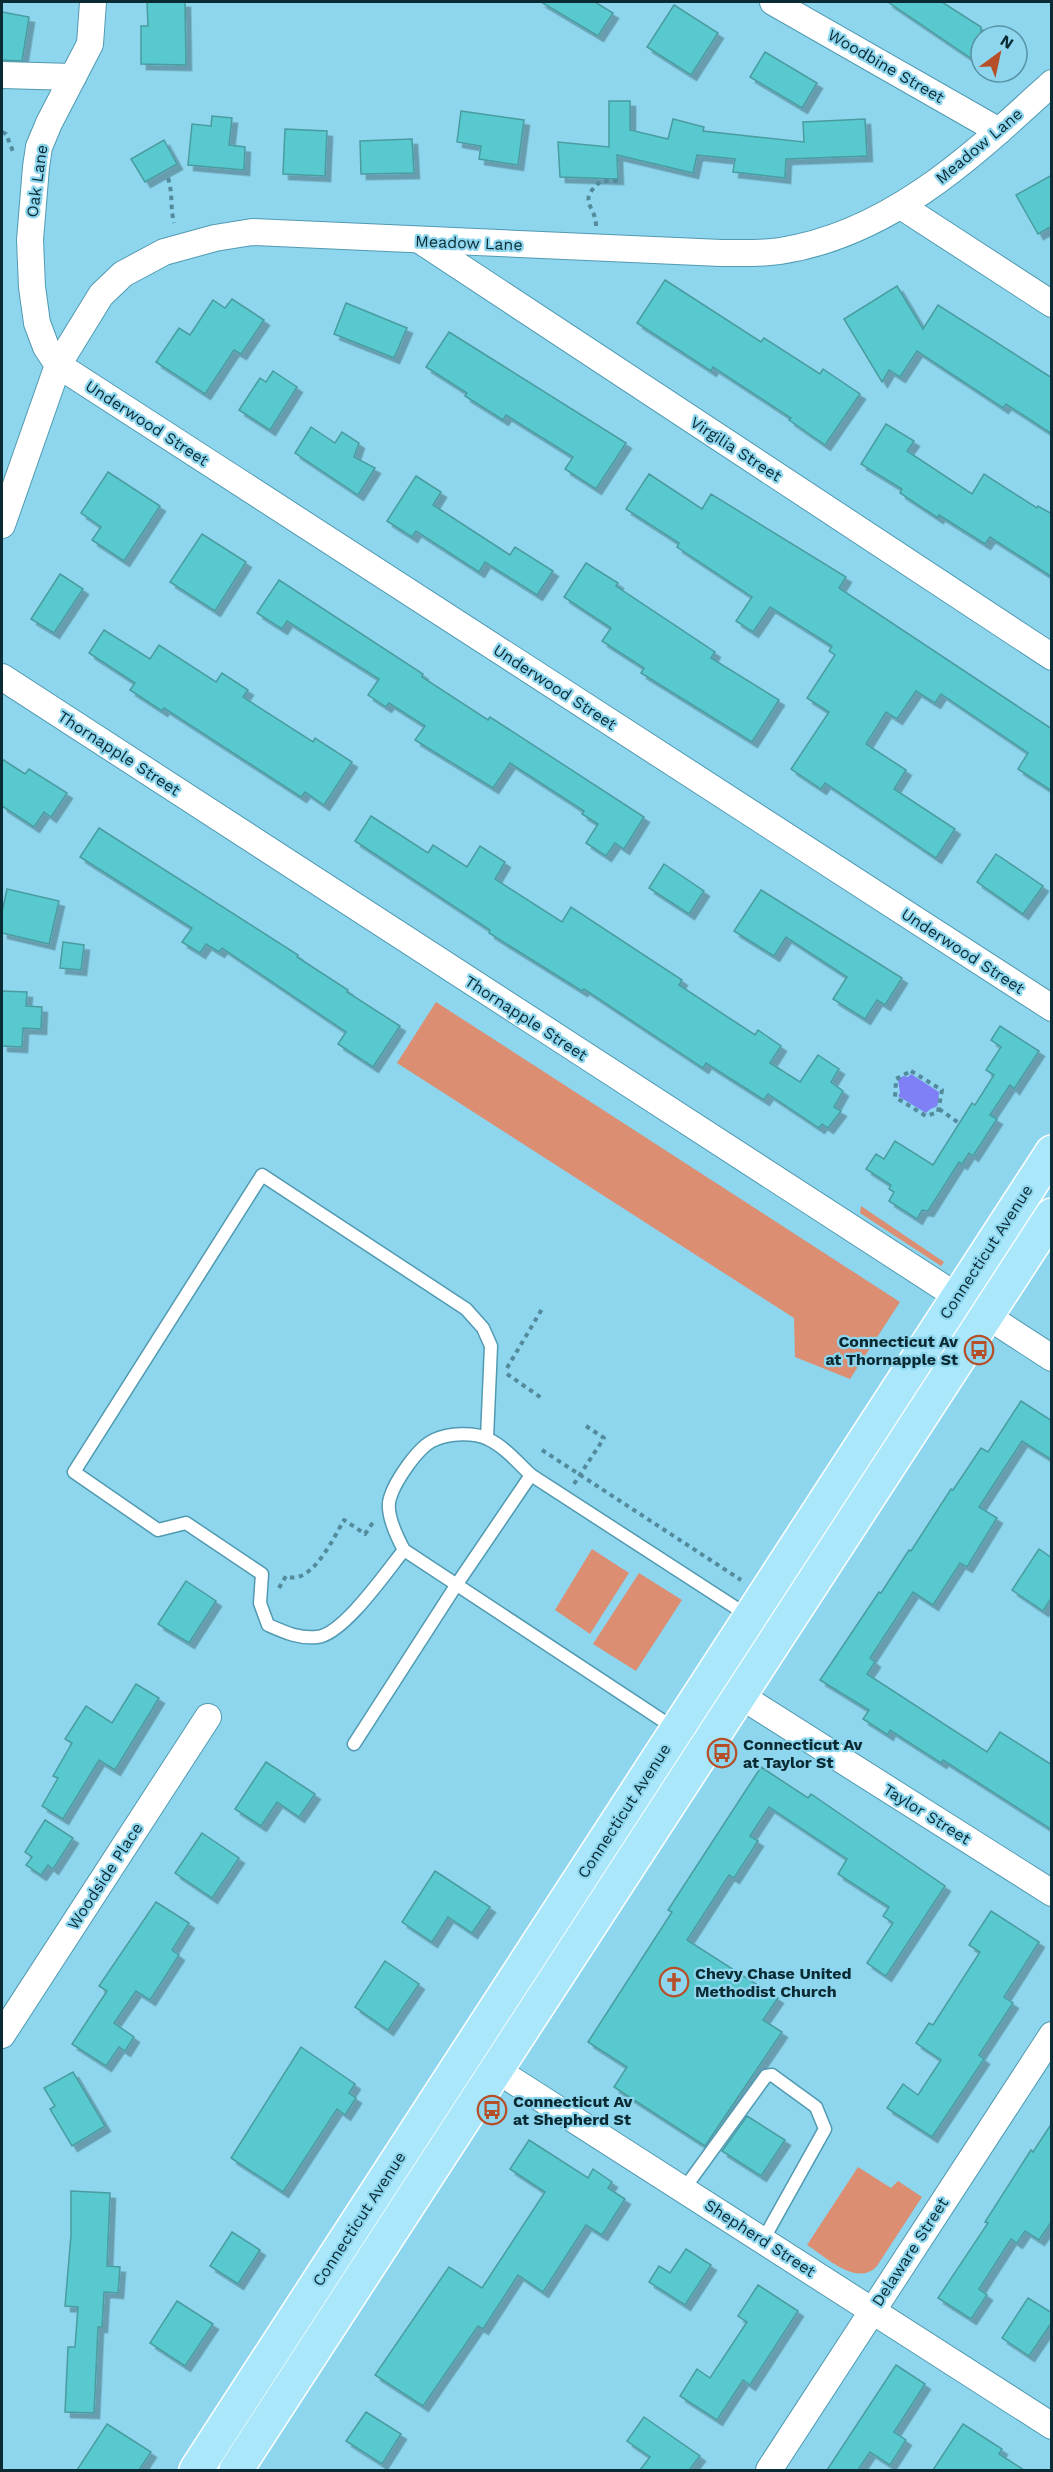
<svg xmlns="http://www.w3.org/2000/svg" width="1053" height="2472" font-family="'Work Sans',sans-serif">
<defs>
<filter id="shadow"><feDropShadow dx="5.5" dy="5.5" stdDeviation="0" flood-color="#0004"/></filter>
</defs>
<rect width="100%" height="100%" fill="#8dd6ee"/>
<g fill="#dc8e73">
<path d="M436,1002L900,1302L850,1379L795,1357L794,1318L397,1063Z"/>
<path d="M861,1206L944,1262L941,1266L860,1213Z"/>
<path d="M592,1549L629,1573L590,1634L555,1610Z"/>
<path d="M639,1573L682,1600L636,1671L593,1644Z"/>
<path d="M858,2167L891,2188L898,2181L922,2197L877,2266C857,2288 825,2256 807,2245Z"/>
</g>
<path fill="#7f80f5" d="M911,1074L939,1092C938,1114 937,1102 926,1113L898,1096L900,1093L898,1080L903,1076L908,1077Z"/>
<g fill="#59c9cf" stroke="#499ca0" stroke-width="1.5" filter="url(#shadow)">
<path d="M147,2H185L186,65L141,64V26H148Z"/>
<path d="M541,2H595L613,13L598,36Z"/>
<path d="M888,2H942L981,27V51L975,61Z"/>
<path d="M674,5L718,33L691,75L647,47Z"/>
<path d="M2,12L29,17L22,61L2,60Z"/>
<path d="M765,52L817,83L802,108L750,77Z"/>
<path d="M609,101H630V130L668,139L673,119L704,127L703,131L804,142L803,122L865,119L867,156L786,159L785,178L733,172L735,159L697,155L693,173L617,155L618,179L560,177L558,142L609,147Z"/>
<path d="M461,111L524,120L518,165L479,159L481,146L457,142Z"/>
<path d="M212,116L232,118L229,145L245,147L244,170L188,165L192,124L211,126Z"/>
<path d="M285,129L327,131L325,176L283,174Z"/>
<path d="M412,139L414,173L361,174L360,141Z"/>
<path d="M164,140L177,164L145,182L131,159Z"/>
<path d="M1052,175V226L1038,234L1016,195Z"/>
<path d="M665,280L761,342L764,338L820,374L823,369L860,394L825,445L789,420L791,418L713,367L711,371L637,323Z"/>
<path d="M897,286L923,329L938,305L1052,378V434L1006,404L1003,408L917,351L900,377L889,370L882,382L844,319Z"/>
<path d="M232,299L264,320L241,354L234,350L205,394L156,362L179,328L190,335L213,300L225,308Z"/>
<path d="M346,303L407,328L394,358L334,334Z"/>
<path d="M449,332L626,443L596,489L565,469L573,457L506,415L503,420L465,396L467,393L426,367Z"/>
<path d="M273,371L297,387L270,430L239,410L260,378L266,382Z"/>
<path d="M886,424L914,441L907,451L972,494L984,474L1037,508L1038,506L1052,514V577L990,537L985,544L939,515L938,518L900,493L902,489L861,464Z"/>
<path d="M311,427L335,443L342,432L359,443L354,457L375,468L358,495L295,453Z"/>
<path d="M108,472L160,506L124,561L92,540L101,527L81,513Z"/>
<path d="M649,474L702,509L711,494L846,577L839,588L1052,729V791L1018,769L1028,753L941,694L935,703L916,691L897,719L886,712L866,744L906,770L894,789L955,829L936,858L825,783L821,789L791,769L829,712L807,698L835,655L829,651L832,646L770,607L753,632L736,621L752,597L677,547L679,543L626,509Z"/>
<path d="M416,476L441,492L433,505L510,555L515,547L553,571L537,595L485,562L479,572L416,531L412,537L387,521Z"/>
<path d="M202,534L246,562L215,611L170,582Z"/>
<path d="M586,563L618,583L616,586L715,652L711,658L779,700L752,742L641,673L644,668L602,641L611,628L564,597Z"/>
<path d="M60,574L83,589L54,633L31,619Z"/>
<path d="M279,580L423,674L422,677L488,720L490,717L644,817L624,849L615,843L606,856L586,843L598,824L582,814L584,811L510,763L493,788L415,740L425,726L389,703L386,707L368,695L379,679L287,621L282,629L257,613Z"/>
<path d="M104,630L150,659L159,645L216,682L222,673L248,690L243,697L313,742L315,738L352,762L324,805L305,792L301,797L164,708L162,711L130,690L135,683L89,653Z"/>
<path d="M2,759L25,774L29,769L67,793L51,817L44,812L34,827L2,806Z"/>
<path d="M371,816L428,853L433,845L467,867L480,846L505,862L495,879L562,922L571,907L682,980L679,985L755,1035L758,1030L781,1046L770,1063L800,1082L818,1055L839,1069L831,1082L843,1091L834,1107L841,1111L828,1128L822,1124L819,1128L768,1094L764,1100L706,1063L703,1068L584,989L582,991L513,948L489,933L490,930L355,841Z"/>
<path d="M99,828L298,955L297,957L348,990L347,992L400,1026L373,1067L338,1044L346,1032L222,948L219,952L206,944L200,953L182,942L192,928L80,857Z"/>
<path d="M996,854L1043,886L1023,914L977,882Z"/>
<path d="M664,864L704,891L689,914L649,888Z"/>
<path d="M7,889L59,901L49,944L2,933V912Z"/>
<path d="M761,890L902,978L885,1005L877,1000L865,1019L833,999L847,977L786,937L774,956L734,931Z"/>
<path d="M63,942L84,945L81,970L60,968Z"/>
<path d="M2,991L27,992L26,1006L42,1007L41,1029L23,1028L22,1047L2,1046Z"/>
<path d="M1000,1026L1039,1051L1014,1089L1010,1085L990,1115L997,1119L973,1156L969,1153L962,1164L959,1162L928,1211L922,1210L917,1219L889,1201L894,1192L889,1189L891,1185L866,1169L876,1154L884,1159L895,1141L933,1165L972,1103L975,1105L994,1075L986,1070L1001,1047L991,1040Z"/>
<path d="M1021,1401L1052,1421V1460L1022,1441L979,1507L997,1518L967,1567L960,1563L933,1605L913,1592L870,1658L875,1662L867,1674L987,1752L1000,1732L1052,1765V1830L943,1760L941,1763L890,1730L888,1735L863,1719L869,1710L820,1680L879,1592L881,1593L909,1550L911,1551L951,1489L953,1490L981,1448L988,1452Z"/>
<path d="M1039,1549L1052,1558V1597L1043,1611L1012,1590Z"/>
<path d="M186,1581L216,1601L189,1643L158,1624Z"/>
<path d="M136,1684L159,1698L115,1770L99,1760L63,1819L42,1806L58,1778L53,1776L72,1743L65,1739L86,1706L112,1723Z"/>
<path d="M266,1762L315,1794L299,1817L277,1802L261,1826L235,1809Z"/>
<path d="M761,1767L808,1798L811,1794L945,1886L886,1976L867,1963L893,1923L883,1916L889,1907L838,1874L847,1859L769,1807L750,1836L758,1841L734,1878L729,1875L687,1940L778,1998L763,2020L782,2032L705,2146L614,2087L627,2067L588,2042L672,1912L668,1910Z"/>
<path d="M45,1820L73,1838L53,1869L48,1865L41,1875L26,1865L32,1857L25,1852Z"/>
<path d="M202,1833L239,1858L212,1898L175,1873Z"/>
<path d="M435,1871L490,1907L472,1933L448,1917L432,1942L402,1922Z"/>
<path d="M156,1902L189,1923L172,1950L179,1955L150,2000L136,1991L114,2023L134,2037L125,2051L119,2047L106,2066L72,2044L107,1991L99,1986Z"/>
<path d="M991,1911L1039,1942L1004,1997L1013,2003L979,2055L984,2059L932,2137L887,2108L903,2084L918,2095L941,2060L916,2043L929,2023L933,2025L980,1952L969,1945Z"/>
<path d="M385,1961L419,1984L388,2030L355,2007Z"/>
<path d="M301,2047L355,2084L349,2093L356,2098L345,2115L337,2109L283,2192L231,2158Z"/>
<path d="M73,2072L105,2126L72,2146L50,2109L55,2106L44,2088Z"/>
<path d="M747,2116L785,2140L761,2176L722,2151Z"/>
<path d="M1052,2123V2221L1039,2240L1025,2231L1017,2243L1011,2239L979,2289L987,2295L971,2319L938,2298L988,2223L985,2222L1031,2150L1033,2152Z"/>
<path d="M529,2140L588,2178L593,2169L612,2182L608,2188L625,2199L602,2235L586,2225L543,2292L518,2275L483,2329L478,2326L423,2406L375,2375L449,2267L482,2288L545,2192L510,2169Z"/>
<path d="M71,2191L110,2193L107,2266L120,2267L118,2293L104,2292L102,2327H98L94,2413L65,2412L68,2347H75L78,2307L65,2306L71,2235Z"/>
<path d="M232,2232L260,2250L238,2284L210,2266Z"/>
<path d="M686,2249L711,2265L685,2305L649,2282L659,2266L670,2273Z"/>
<path d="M758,2285L798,2311L750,2385L743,2380L717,2420L680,2396L697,2369L710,2378L747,2322L738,2316Z"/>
<path d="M1028,2298L1052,2313V2322L1029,2356L1002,2338Z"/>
<path d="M177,2301L213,2324L185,2366L150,2343Z"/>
<path d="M896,2365L925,2384L894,2432L906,2440L890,2465L870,2452L858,2470H827Z"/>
<path d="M366,2412L401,2434L382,2464L346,2441Z"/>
<path d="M644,2417L700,2456L689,2470H640L650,2457L627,2441Z"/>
<path d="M107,2424L151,2452L139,2470H77Z"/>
<path d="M963,2424L1002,2449L999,2454L1024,2470H933Z"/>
</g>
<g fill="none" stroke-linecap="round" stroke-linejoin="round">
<g stroke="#519ab1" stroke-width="15">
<g id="lane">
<path d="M404,1550C387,1571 343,1635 317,1637C299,1639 284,1632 268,1625L260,1603L262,1574L186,1523L158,1530L74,1472L262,1175L466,1309L483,1328L491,1346L487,1438"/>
<path d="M677,1730L404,1550C397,1537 385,1513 390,1498C395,1481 418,1447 434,1440C449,1433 474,1432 488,1439C505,1447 518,1463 531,1475L750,1617"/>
<path d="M354,1744L457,1584L531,1475"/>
<path d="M684,2189L766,2076L772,2075L816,2107L825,2129L763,2240"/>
</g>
</g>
<g stroke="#519ab1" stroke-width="28">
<g id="street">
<path d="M93,2L90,44L49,123L39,147L36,167L30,240L32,287L37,323L46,347L58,365L1052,1008"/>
<path d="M773,2L999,131"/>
<path d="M2,75L73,77"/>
<path d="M901,206L1052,304"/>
<path d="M421,241L1052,657"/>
<path d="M2,525L58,365L101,295L123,274L164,252L215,238L252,232L721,253C741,253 761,254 780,251C891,234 973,155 1052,83"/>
<path d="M2,677L1052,1358"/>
<path d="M725,1686L1052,1893"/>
<path d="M2,2035L208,1717"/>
<path d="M481,2060L1052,2426"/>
<path d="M769,2470L1052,2035"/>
</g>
</g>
<g stroke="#fff" stroke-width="36">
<g id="primary">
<path d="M196,2470L1052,1152"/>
<path d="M236,2470L1052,1215"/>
</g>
</g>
<g stroke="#538a9c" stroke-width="4" stroke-dasharray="4.5 4.5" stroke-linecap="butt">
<path d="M2,132L6,134L14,154"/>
<path d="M168,178C173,193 170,207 174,223"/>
<path d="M596,226C596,205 576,202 601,181H621"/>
<path d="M911,1071L942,1090L938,1112L926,1116L895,1097L896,1079Z"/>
<path d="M939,1109L959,1123"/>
<path d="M507,1368L542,1309"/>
<path d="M507,1374L543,1399"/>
<path d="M542,1450L741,1580"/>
<path d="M574,1484L604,1438L586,1426"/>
<path d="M279,1588L286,1576C311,1587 334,1537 344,1520L365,1534L374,1521"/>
</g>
<use href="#lane" stroke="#fff" stroke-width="12"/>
<use href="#street" stroke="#fff" stroke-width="26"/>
<use href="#primary" stroke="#abe7fa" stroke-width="33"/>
</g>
<defs>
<g id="bus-ring" transform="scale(1.5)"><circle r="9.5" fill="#8dd6ee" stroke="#b64f28" stroke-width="1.5"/><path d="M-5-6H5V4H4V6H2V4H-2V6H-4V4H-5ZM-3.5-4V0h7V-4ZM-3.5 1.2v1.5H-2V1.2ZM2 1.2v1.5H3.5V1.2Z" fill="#b64f28"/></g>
<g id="church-ring" transform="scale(1.5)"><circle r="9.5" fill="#8dd6ee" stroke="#b64f28" stroke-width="1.5"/><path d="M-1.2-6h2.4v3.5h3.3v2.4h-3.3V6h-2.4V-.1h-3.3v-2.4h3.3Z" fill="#b64f28"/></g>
</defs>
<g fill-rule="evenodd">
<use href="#bus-ring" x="979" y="1350"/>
<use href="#bus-ring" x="722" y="1753"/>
<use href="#church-ring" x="674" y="1982"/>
<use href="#bus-ring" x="492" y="2110"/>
</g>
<g text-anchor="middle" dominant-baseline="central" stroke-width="4.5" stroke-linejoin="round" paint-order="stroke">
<g font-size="16" fill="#0b2b34" stroke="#8dd6ee">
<text transform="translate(886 66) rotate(30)">Woodbine Street</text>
<text transform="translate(979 146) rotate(-40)">Meadow Lane</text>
<text transform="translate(37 181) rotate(-82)">Oak Lane</text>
<text transform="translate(469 243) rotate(2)">Meadow Lane</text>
<text transform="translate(147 423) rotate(33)">Underwood Street</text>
<text transform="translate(736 449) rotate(33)">Virgilia Street</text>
<text transform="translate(555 687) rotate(33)">Underwood Street</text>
<text transform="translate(119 753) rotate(33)">Thornapple Street</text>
<text transform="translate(963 951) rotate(33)">Underwood Street</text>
<text transform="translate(526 1018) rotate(33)">Thornapple Street</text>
<text transform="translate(986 1252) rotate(-57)">Connecticut Avenue</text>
<text transform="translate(624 1811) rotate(-57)">Connecticut Avenue</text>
<text transform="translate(927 1814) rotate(32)">Taylor Street</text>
<text transform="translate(105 1876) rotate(-57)">Woodside Place</text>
<text transform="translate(359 2219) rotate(-57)">Connecticut Avenue</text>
<text transform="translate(760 2238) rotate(33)">Shepherd Street</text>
<text transform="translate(910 2252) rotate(-57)">Delaware Street</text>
</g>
<g font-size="16" font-weight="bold" fill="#0b2b34" stroke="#8dd6ee" text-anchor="start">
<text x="958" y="1341" text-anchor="end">Connecticut Av<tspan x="958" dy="18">at Thornapple St</tspan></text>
<text x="743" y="1744">Connecticut Av<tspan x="743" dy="18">at Taylor St</tspan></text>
<text x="695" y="1973">Chevy Chase United<tspan x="695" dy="18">Methodist Church</tspan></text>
<text x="513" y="2101">Connecticut Av<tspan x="513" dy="18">at Shepherd St</tspan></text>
</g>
</g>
<rect width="1053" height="2472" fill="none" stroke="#0b2b34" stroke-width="6"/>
<g transform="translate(999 54) rotate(33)"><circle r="28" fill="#8dd6ee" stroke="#5992a4" stroke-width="1.5"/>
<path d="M0-4.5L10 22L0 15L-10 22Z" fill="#b64f28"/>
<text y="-9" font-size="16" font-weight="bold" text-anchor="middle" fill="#0b2b34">N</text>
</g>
</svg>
